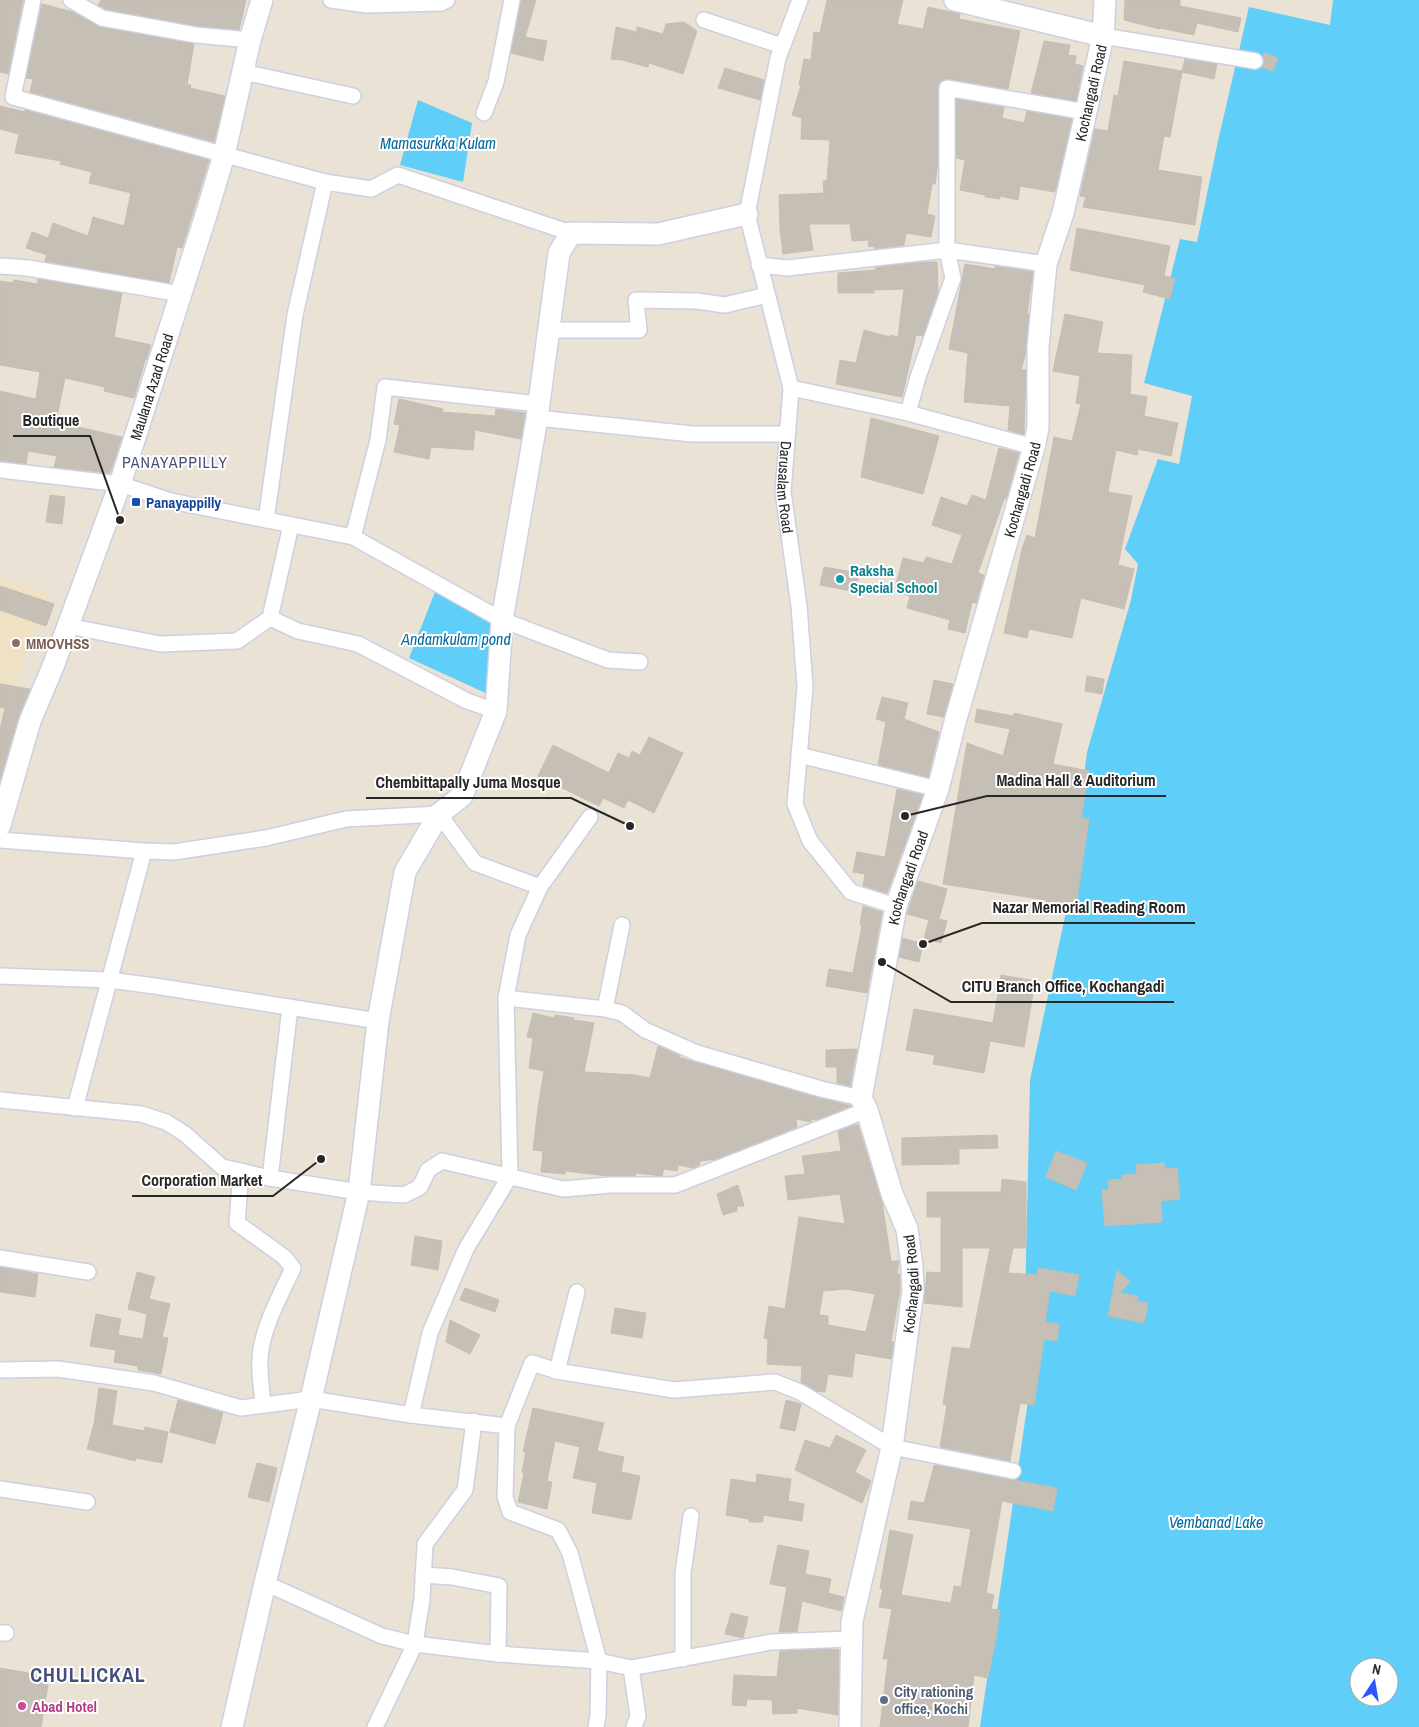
<svg xmlns="http://www.w3.org/2000/svg" width="1419" height="1727" font-family="'Archivo Narrow',sans-serif">
<rect width="100%" height="100%" fill="#ebe2d6"/>
<path fill="#efe1c3" d="M0,579L49,594L5,716L2,719L0,718Z"/>
<g fill="#5fcef8" fill-rule="evenodd">
<path d="M1333,0H1419V1727H980L1039,1326L1025,1304L1030,1080L1067,907L1087,752L1131,600L1138,564L1125,549L1158,459L1179,464L1192,396L1144,383L1180,239L1197,242L1218,141L1249,7L1330,25ZM1359,1667H1389V1697H1359Z"/>
<path d="M418,100L472,123L463,182L400,165Z"/>
<path d="M437,587L497,621L490,695L409,658Z"/>
</g>
<g fill="#c6bfb6" stroke="#c6beb0" fill-rule="evenodd">
<path d="M0,0H23L8,74L0,72Z"/>
<path d="M101,0H246L239,30L197,26L105,9L98,5Z"/>
<path d="M521,0H536L525,37L547,41L543,61L511,53Z"/>
<path d="M827,0H903L897,24L923,29L928,7L960,14L959,19L1020,31L1008,89L949,79L943,80L939,83L938,163L935,184H932L927,214L935,216L931,237L906,233L904,245L875,249V247L868,246L869,240L852,241L850,224H809L813,250L783,254L780,229L779,195L824,193L823,181H827L830,140L801,139L802,118L792,115L801,85H799L804,59L811,60L814,32L820,33Z"/>
<path d="M1125,0H1180V6L1241,18L1238,32L1197,23L1194,35L1160,28V29L1124,20Z"/>
<path d="M42,4L73,12L100,27L194,44L187,85H191L190,88L225,96L214,142L30,92L33,79L26,78Z"/>
<path d="M684,22L697,31L683,74L649,63L648,67L622,60L611,59L616,27L637,32V27L663,34L666,24Z"/>
<path d="M1044,41L1070,45L1068,55L1076,56L1075,64L1083,66L1076,101L1031,93Z"/>
<path d="M1264,53L1278,58L1273,71L1262,67L1264,62L1263,56Z"/>
<path d="M1185,59L1217,64L1214,79L1182,72L1170,137L1164,136L1158,170L1202,177L1195,225L1083,207L1086,197L1080,196L1095,129L1108,131L1114,95L1118,96L1124,61L1182,71Z"/>
<path d="M725,68L764,80L760,100L718,88Z"/>
<path d="M956,99L1004,107L1002,118L1024,123L1027,111L1072,119L1055,192L1020,186L1018,200L1000,196V199L985,197V195L960,190L965,160L956,158Z"/>
<path d="M0,106L25,112V110L209,160L182,248L177,247L169,283L45,261L47,255L26,248L32,232L48,238L53,223L88,236L93,217L124,226L131,193L89,183L92,172L60,164L61,161L15,153L19,134L0,129Z"/>
<path d="M1077,228L1170,246L1164,276L1175,278L1170,299L1143,292L1145,285L1070,270Z"/>
<path d="M922,262H937L938,292L923,336L916,335L902,397L836,384L840,360L856,363L864,330L890,337L891,335L898,337L904,289L874,290V293H838V273L876,270V267Z"/>
<path d="M965,264L995,269L996,266L1033,272L1027,313L1029,314L1026,352L1021,370H1026L1024,435L1008,430L1010,406L964,402L968,353L949,349Z"/>
<path d="M38,279L122,293L114,337L151,345L146,360H145L134,398L104,391L105,387L65,378L56,422L122,437L110,473L54,467L57,456L28,451L26,464L0,461V391L36,399L40,372L0,365V281L13,283L14,280L37,284Z"/>
<path d="M1065,314L1103,322L1097,353L1132,355L1130,394L1147,397L1144,416L1178,423L1171,456L1138,449L1137,455L1116,450L1108,492L1132,496L1118,565L1134,569L1124,609L1081,598L1072,638L1029,629L1027,638L1004,633L1022,549L1027,535L1035,538L1054,437L1072,441L1081,404L1076,403L1080,376L1053,371Z"/>
<path d="M399,399L443,409L442,412L495,416L496,409L525,413L521,439L475,430L473,450L431,447L429,459L394,452L400,425L394,424Z"/>
<path d="M871,418L939,436L923,494L861,477Z"/>
<path d="M999,448L1019,453L1006,499H1004L978,573L984,575L976,603L972,602L965,633L948,629L950,620L907,608L910,596L894,591L903,558L924,563L926,557L952,564L962,535L932,525L941,497L967,506L972,495L986,500Z"/>
<path d="M50,495L65,497L62,524L46,522Z"/>
<path d="M824,567L859,573L856,592L820,585Z"/>
<path d="M0,586L54,604L46,626L0,610Z"/>
<path d="M1087,676L1104,679L1102,694L1085,691Z"/>
<path d="M934,680L953,684L944,717L927,714Z"/>
<path d="M0,684L30,689L18,718L0,780V729L5,708L0,707Z"/>
<path d="M882,697L908,703L904,719L939,732L928,777L878,765L886,722L876,719Z"/>
<path d="M977,709L1013,716L1014,713L1062,724L1053,764L1089,771L1081,818L1089,819L1076,906L1046,902V900L943,884L967,743L1003,756L1010,729L975,722Z"/>
<path d="M649,737L683,753L654,813L628,800L624,808L603,798L599,806L538,776L553,745L609,773L618,753L629,758L632,751L640,755Z"/>
<path d="M897,789L923,795L887,893L863,886L865,874L853,872L857,852L885,857Z"/>
<path d="M918,881L947,889L939,919L947,921L941,943L924,938L929,920L907,914Z"/>
<path d="M863,906L882,912L867,993L826,986L829,969L853,973L862,925L860,924Z"/>
<path d="M903,938L923,944L919,962L899,957Z"/>
<path d="M1001,975L1035,981L1024,1047L990,1041L984,1073L933,1064L935,1055L906,1050L914,1009L993,1023Z"/>
<path d="M533,1013L554,1018L555,1015L574,1018V1020L594,1023L584,1072L635,1075L650,1078L658,1046L679,1055V1057L694,1062L851,1106L817,1120L811,1119V1122L796,1119L797,1127L717,1159L700,1161L699,1165L693,1168L678,1165L677,1171L664,1169L662,1176L636,1173L635,1176H609L565,1171V1174L541,1172L543,1151L533,1150L538,1108L544,1071L529,1068L533,1038L527,1037Z"/>
<path d="M857,1049L850,1086L837,1083V1067H826V1050Z"/>
<path d="M855,1125H858L882,1202L891,1261H899L897,1274H900V1290L891,1341L894,1342L891,1359L855,1353L852,1377L828,1374L825,1392L816,1391L801,1382L802,1366L767,1364L768,1339L764,1338L769,1306L785,1309L799,1217L845,1224L840,1194L788,1200L785,1176L805,1174L802,1156L841,1151L838,1131ZM846,1289L875,1294L866,1332L828,1325V1316L819,1315L823,1291Z"/>
<path d="M997,1135L998,1148L959,1149V1164L902,1165V1138Z"/>
<path d="M1056,1151L1087,1163L1076,1190L1046,1177Z"/>
<path d="M1164,1163L1165,1169L1177,1168L1180,1199L1161,1201L1162,1222L1105,1226L1102,1190H1109L1108,1180L1122,1179V1175L1137,1174L1136,1165Z"/>
<path d="M1002,1179L1026,1182V1248H1013L1008,1273L1037,1275L1038,1268L1079,1275L1075,1296L1050,1291L1045,1322L1059,1324L1057,1341L1044,1339L1034,1405L1020,1403L1010,1461L940,1447L947,1405L943,1404L952,1347L970,1349L990,1248H962V1307L924,1303L927,1272L941,1273V1217H927V1192H1001Z"/>
<path d="M738,1185L744,1206H737V1211L723,1215L717,1194Z"/>
<path d="M415,1236L442,1241L438,1270L411,1265Z"/>
<path d="M0,1267L38,1274L35,1297L0,1292Z"/>
<path d="M1117,1270L1130,1282L1120,1293L1138,1296L1137,1301L1148,1303L1144,1323L1108,1316Z"/>
<path d="M137,1272L155,1277L149,1299L170,1304L162,1337L168,1338L161,1374L138,1370V1366L114,1362L116,1350L90,1346L96,1314L121,1319L118,1335L143,1339L147,1314L128,1309Z"/>
<path d="M465,1288L499,1300L495,1312L460,1300Z"/>
<path d="M615,1308L646,1313L642,1338L611,1333Z"/>
<path d="M450,1320L480,1335L470,1354L446,1342Z"/>
<path d="M99,1388L117,1391L112,1425L144,1431L145,1427L168,1432L162,1463L136,1458L135,1461L87,1449L94,1424Z"/>
<path d="M178,1400L223,1412L215,1444L170,1432Z"/>
<path d="M786,1400L801,1404L795,1431L780,1428Z"/>
<path d="M533,1408L604,1423L597,1451L624,1457L621,1472L640,1476L631,1520L592,1513L597,1483L573,1478L580,1447L555,1441L547,1481L552,1482L547,1509L518,1502L524,1473L522,1472L526,1452H523Z"/>
<path d="M836,1435L866,1450L855,1472L871,1481L862,1503L795,1470L805,1440L830,1448Z"/>
<path d="M257,1463L277,1468L269,1502L248,1497Z"/>
<path d="M936,1465L1057,1488L1053,1511L1002,1501L986,1593L994,1595L991,1609L1000,1610L996,1639L988,1678L974,1675L968,1727H880L888,1659H883L892,1609L879,1607L883,1589L880,1588L890,1530L913,1535L901,1595L951,1603L954,1586L961,1587L971,1529L908,1519L911,1501L924,1503L934,1466Z"/>
<path d="M757,1474L791,1479L788,1501L804,1504L802,1521L763,1515V1522H749V1519L726,1515L731,1479L756,1483Z"/>
<path d="M778,1545L809,1551L805,1574L831,1579L828,1593L844,1597L841,1611L802,1601L797,1632H779L787,1587L770,1584Z"/>
<path d="M731,1613L748,1617L743,1638L725,1634Z"/>
<path d="M831,1649L839,1650L838,1715L797,1708V1713L773,1714L772,1700L747,1699L746,1706L732,1705L734,1675L777,1677L780,1651Z"/>
<path d="M0,1668L34,1674L48,1685L41,1727H0Z"/>
</g>
<g fill="none" stroke-linecap="round" stroke-linejoin="round">
<g stroke="#ccd0e2" stroke-width="18">
<g id="street">
<path d="M33,0L13,97L325,182L371,189L398,175L571,233"/>
<path d="M71,0L102,18L196,35L250,40"/>
<path d="M331,0L367,5L441,3L447,0"/>
<path id="s1" d="M800,0L778,58L747,214L791,388L783,492L799,606L805,687L795,804L810,841L851,892L896,906"/>
<path d="M704,20L782,46"/>
<path d="M1103,36L1255,61"/>
<path d="M243,72L353,96"/>
<path d="M484,113L496,82L512,0"/>
<path d="M759,265L787,268L947,250L1046,264"/>
<path d="M0,266L28,268L181,294"/>
<path d="M548,330H639L636,300L697,301L725,305L767,295"/>
<path d="M791,388L908,413L1034,447"/>
<path d="M908,413L918,377L953,278L947,250V88L1086,112"/>
<path d="M537,418L692,434H787"/>
<path d="M0,470L120,484L171,501L353,537L502,620L608,660L640,662"/>
<path d="M266,520L295,315L325,182"/>
<path d="M353,537L378,440L385,387L538,404"/>
<path d="M270,618L298,631L358,644L467,701L496,711"/>
<path d="M68,626L160,644L237,641L270,618L291,525"/>
<path d="M799,755L938,789"/>
<path d="M0,840L144,851L174,852L266,838L346,819L439,814L475,863L540,887"/>
<path d="M0,976L109,980L155,986L378,1021"/>
<path d="M506,998L605,1009L622,1013L645,1030L697,1053L821,1089L861,1098"/>
<path d="M605,1009L622,925"/>
<path d="M0,1100L141,1114L166,1122L185,1134L222,1167L270,1178L359,1192L404,1195L420,1187L428,1170L442,1161L563,1189L611,1185H675L867,1110"/>
<path d="M75,1108L144,851"/>
<path d="M241,1171L237,1223L284,1257L293,1268C281,1294 261,1330 260,1359C259,1374 262,1390 263,1405"/>
<path d="M270,1178L290,1007"/>
<path d="M0,1258L88,1272"/>
<path d="M0,1370L58,1369L154,1383L241,1408L311,1399L411,1415L507,1426L505,1497L510,1512L558,1530L570,1553L599,1661L598,1715L596,1727"/>
<path d="M557,1371L577,1292"/>
<path d="M411,1415L430,1333L466,1249L510,1176L506,998L518,935L540,887L590,817"/>
<path d="M507,1426L532,1363L557,1371L674,1390L775,1382L800,1392L892,1447L1013,1471"/>
<path d="M0,1489L87,1502"/>
<path d="M423,1575L452,1577L499,1586L498,1654"/>
<path d="M265,1583L382,1636L415,1644L498,1654L599,1661L631,1668L771,1642L851,1639"/>
<path d="M0,1633H6"/>
<path d="M683,1659V1573L691,1516"/>
<path d="M631,1668L638,1716L634,1727"/>
<path d="M375,1727L415,1644L422,1599L425,1544L465,1490L474,1421"/>
</g>
</g>
<g stroke="#ccd0e2" stroke-width="24">
<g id="secondary">
<path d="M955,0L1103,36"/>
<path id="s2" d="M0,825L30,721L54,664L120,484L206,215L224,155L250,40L262,0"/>
<path d="M232,1727L265,1583L311,1399L359,1192L378,1021L405,872L439,814L462,796L496,711L502,620L537,418L559,253L571,233L658,234L747,214"/>
<path id="s3" d="M850,1727L852,1621L892,1447L913,1291L912,1266L907,1229L892,1194L867,1110L861,1098L896,906L938,789L955,722L1034,447L1038,428V347L1046,264L1063,213L1086,112L1103,36L1105,0"/>
</g>
</g>
<use href="#street" stroke="#fff" stroke-width="15"/>
<use href="#secondary" stroke="#fff" stroke-width="21"/>
</g>
<rect fill="#1a4fb4" stroke="#fff" stroke-width="2" x="131" y="497" width="10" height="10" rx="2.5"/>
<circle fill="#0f9aa8" stroke="#fff" stroke-width="2" cx="840" cy="579" r="5"/>
<circle fill="#8d6e63" stroke="#fff" stroke-width="2" cx="16" cy="643" r="5"/>
<circle fill="#5c6f8a" stroke="#fff" stroke-width="2" cx="884" cy="1700" r="5"/>
<circle fill="#d1479c" stroke="#fff" stroke-width="2" cx="22" cy="1706" r="5"/>
<g text-anchor="middle" dominant-baseline="central" stroke-width="4" stroke-linejoin="round" paint-order="stroke">
<g font-size="15" fill="#272727" stroke="#fff">
<text stroke="none"><textPath href="#s3" startOffset="1679">Kochangadi Road</textPath></text>
<text stroke="none"><textPath href="#s2" startOffset="464">Maulana Azad Road</textPath></text>
<text stroke="none"><textPath href="#s1" startOffset="500">Darusalam Road</textPath></text>
<text stroke="none"><textPath href="#s3" startOffset="1274">Kochangadi Road</textPath></text>
<text stroke="none"><textPath href="#s3" startOffset="869">Kochangadi Road</textPath></text>
<text stroke="none"><textPath href="#s3" startOffset="449">Kochangadi Road</textPath></text>
</g>
<g font-size="15" font-weight="bold" fill="#164399" stroke="#fff" text-anchor="start">
<text x="146" y="502">Panayappilly</text>
</g>
<g font-size="15" font-weight="bold" fill="#0d838f" stroke="#fff" text-anchor="start">
<text x="850" y="570">Raksha<tspan x="850" dy="17">Special School</tspan></text>
</g>
<g font-size="15" font-weight="bold" fill="#785e54" stroke="#fff" text-anchor="start">
<text x="26" y="643">MMOVHSS</text>
</g>
<g font-size="15" font-weight="bold" fill="#4e5e75" stroke="#fff" text-anchor="start">
<text x="894" y="1691">City rationing<tspan x="894" dy="17">office, Kochi</tspan></text>
</g>
<g font-size="15" font-weight="bold" fill="#b23c85" stroke="#fff" text-anchor="start">
<text x="32" y="1706">Abad Hotel</text>
</g>
<g font-size="16" font-style="italic" fill="#03689f" stroke="#fff">
<text x="438" y="143">Mamasurkka Kulam</text>
<text x="456" y="639">Andamkulam pond</text>
<text x="1216" y="1522">Vembanad Lake</text>
</g>
<g font-size="16" letter-spacing="1" fill="#444e7a" stroke="#fff">
<text x="175" y="462">PANAYAPPILLY</text>
</g>
<g font-size="20" font-weight="bold" letter-spacing="1" fill="#444e7a" stroke="#fff">
<text x="88" y="1674">CHULLICKAL</text>
</g>
</g>
<path fill="none" stroke="#272727" stroke-width="2" d="M120 520L90 436H13M905 816L987 796H1166M630 826L571 798H366M923 944L982 923H1195M882 962L951 1002H1174M321 1159L273 1196H132"/>
<g fill="#272727" stroke="#fff" stroke-width="2">
<circle cx="120" cy="520" r="5"/>
<circle cx="905" cy="816" r="5"/>
<circle cx="630" cy="826" r="5"/>
<circle cx="923" cy="944" r="5"/>
<circle cx="882" cy="962" r="5"/>
<circle cx="321" cy="1159" r="5"/>
</g>
<g font-size="16" text-anchor="middle" font-weight="bold" fill="#272727" stroke="#fff" stroke-width="4" stroke-linejoin="round" paint-order="stroke">
<text x="51" y="426">Boutique</text>
<text x="1076" y="786">Madina Hall &amp; Auditorium</text>
<text x="468" y="788">Chembittapally Juma Mosque</text>
<text x="1089" y="913">Nazar Memorial Reading Room</text>
<text x="1063" y="992">CITU Branch Office, Kochangadi</text>
<text x="202" y="1186">Corporation Market</text>
</g>
<g transform="translate(1374 1682) rotate(12)"><circle r="24" fill="#ffffff" stroke="#a9a9a9"/>
<path d="M0-4L9 19L0 12L-9 19Z" fill="#2f55ff"/>
<text y="-8" font-size="14" font-weight="bold" text-anchor="middle" fill="#272727">N</text>
</g>
</svg>
